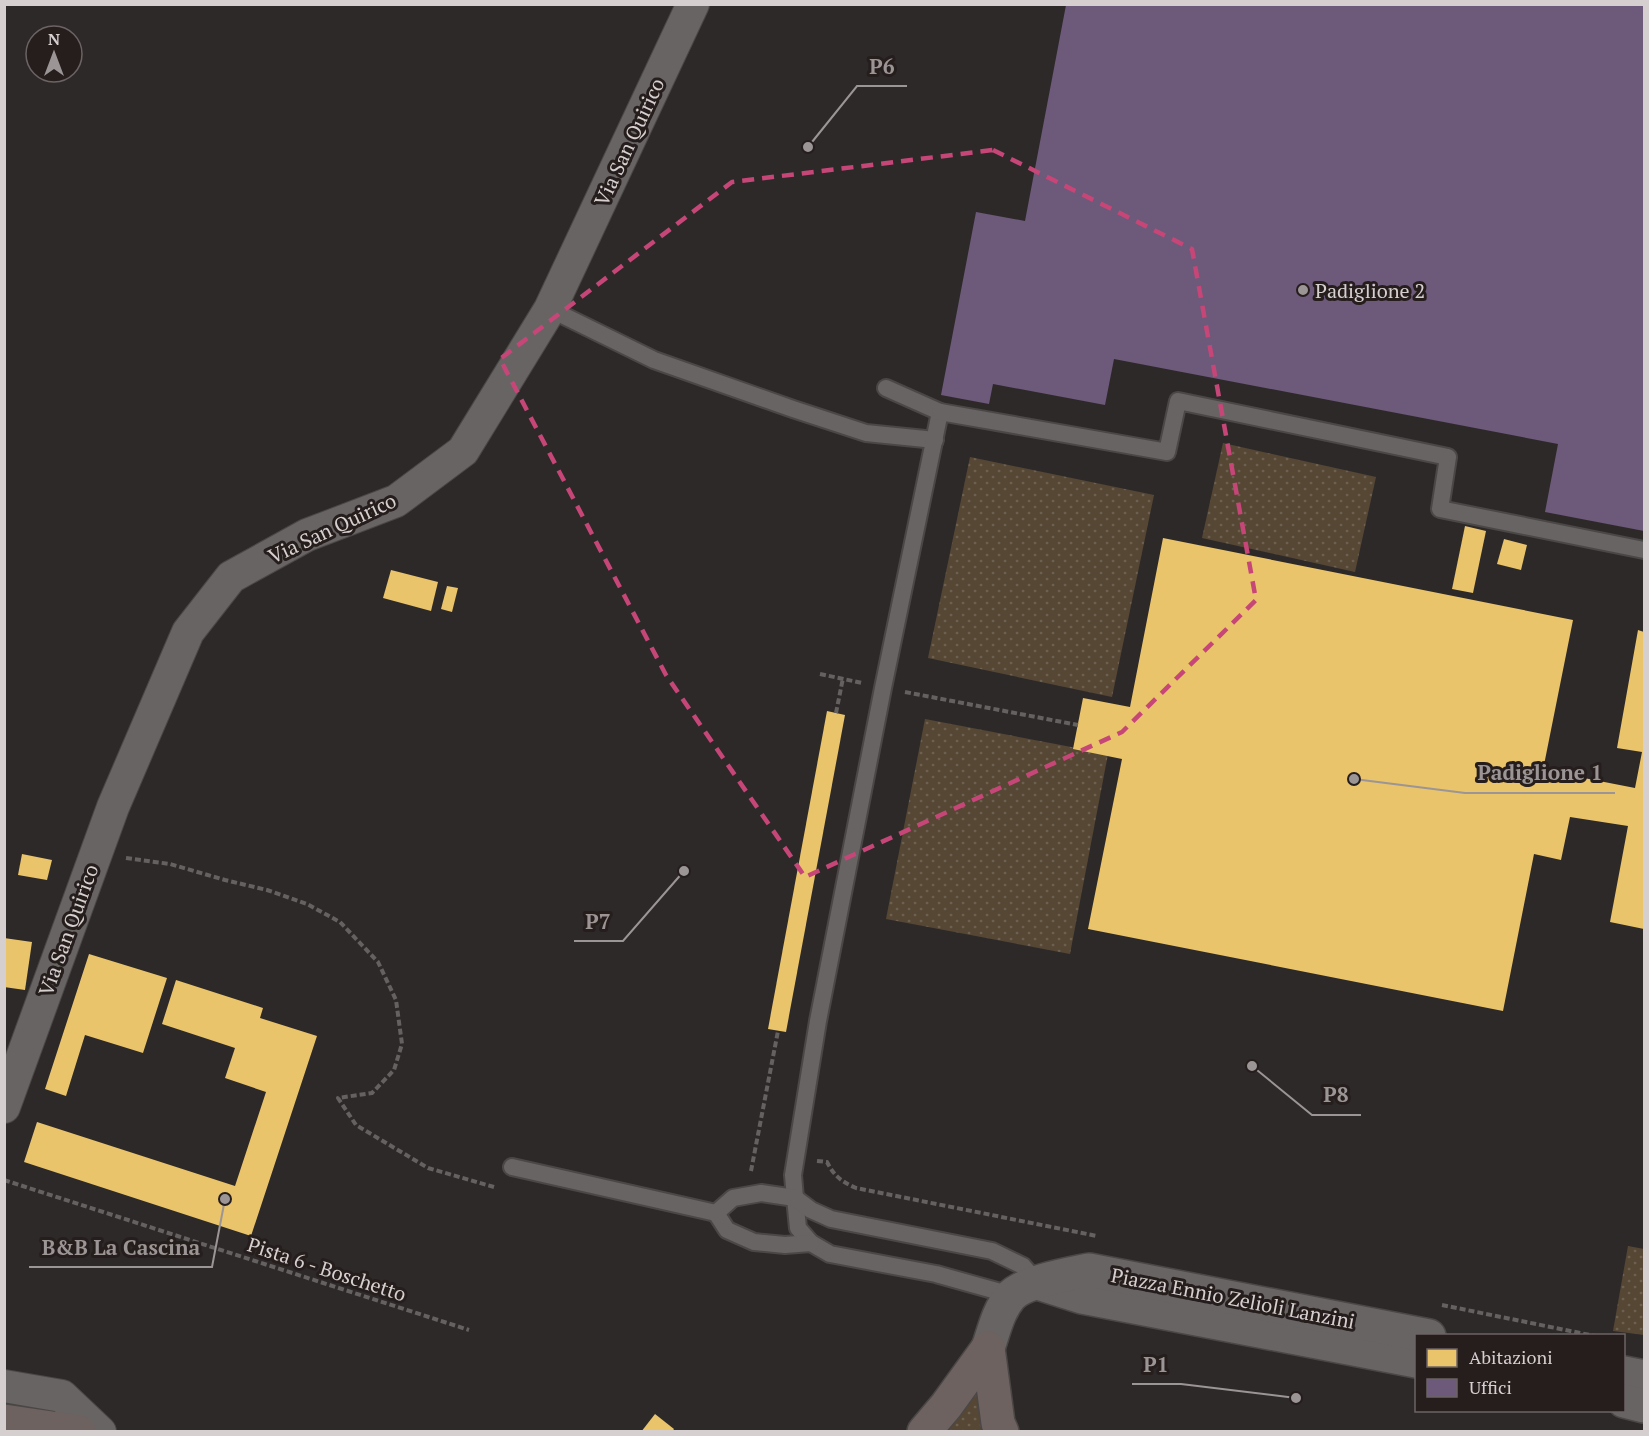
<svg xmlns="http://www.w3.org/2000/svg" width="1649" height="1436" font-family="'PT Serif',serif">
<defs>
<pattern id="grass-dots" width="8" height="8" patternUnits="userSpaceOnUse" patternTransform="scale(1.5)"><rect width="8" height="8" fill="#554734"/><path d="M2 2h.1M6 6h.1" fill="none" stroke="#6d6050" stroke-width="1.8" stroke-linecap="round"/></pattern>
</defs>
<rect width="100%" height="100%" fill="#2e2929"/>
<g fill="url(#grass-dots)">
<path d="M1223,443L1376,477L1355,572L1202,538Z"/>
<path d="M970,457L1154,495L1112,697L928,658Z"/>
<path d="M925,719L1108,754L1070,954L886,919Z"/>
<path d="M1628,1246L1644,1249V1335L1613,1331Z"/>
<path d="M978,1372L989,1431H932Z"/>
</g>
<g fill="#e9c46a">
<path d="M1465,526L1486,531L1473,593L1452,589Z"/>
<path d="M1163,538L1573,620L1543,770L1635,788L1642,752L1617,748L1638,630L1644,632V929L1610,922L1628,826L1570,817L1561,860L1534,854L1503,1011L1088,929L1122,759L1073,749L1083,698L1130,707Z"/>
<path d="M1504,539L1527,545L1521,570L1497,564Z"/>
<path d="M391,570L438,582L431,611L383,598Z"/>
<path d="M447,586L458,588L452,612L441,609Z"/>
<path d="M827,711L845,715L786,1032L768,1029Z"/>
<path d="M22,854L52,860L47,880L18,875Z"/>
<path d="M4,938L32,942L25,990L4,987Z"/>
<path d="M89,954L167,978L143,1053L85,1035L66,1096L45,1089Z"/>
<path d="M176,980L263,1008L260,1018L317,1036L251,1236L24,1162L37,1122L235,1186L266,1092L225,1078L235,1048L162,1024Z"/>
<path d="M655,1414L674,1429L672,1432H641Z"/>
</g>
<path fill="#6d597a" d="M1066,5H1644V531L1545,512L1558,444L1114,359L1105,405L993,384L989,404L941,395L976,212L1025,221Z"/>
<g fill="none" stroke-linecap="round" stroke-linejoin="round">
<g stroke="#4b4747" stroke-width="20">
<g id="lane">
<path d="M550,309L654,360L793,409L866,433L935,440"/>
<path d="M886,388L940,412L883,688L818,1021L793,1175L795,1198L798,1228L811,1243L830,1254L936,1274L1011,1295"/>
<path d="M940,412L1167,452L1178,401L1448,457L1440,509L1644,550"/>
<path d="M512,1167L716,1213"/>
<path d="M811,1243L785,1245L754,1242L727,1230L716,1213L733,1198L761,1193L795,1198L811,1210L831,1219L992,1251L1023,1266L1037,1282"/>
</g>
</g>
<g stroke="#4b4747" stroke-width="34">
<g id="street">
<path d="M4,1107L113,807L188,632L231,577L307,535L396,501L463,451L550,309L693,4"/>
<path d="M4,1386L62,1396L100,1432"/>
</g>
</g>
<g stroke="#4b4747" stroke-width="36">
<g id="secondary">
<path d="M1038,1283L1082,1297L1416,1361"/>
<path d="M988,1348C994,1331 998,1311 1010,1297C1022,1282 1070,1274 1089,1270L1429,1336"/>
<path d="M1624,1373L1644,1377"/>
<path d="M1624,1401L1644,1406"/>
</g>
</g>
<g stroke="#4b4747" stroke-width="36">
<g id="highway">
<path d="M988,1348L998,1423L1002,1432"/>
<path d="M4,1421L79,1432"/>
<path d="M924,1432L946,1406L988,1348"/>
</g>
</g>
<g stroke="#656161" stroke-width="4" stroke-dasharray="6 3" stroke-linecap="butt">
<path d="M820,674L862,683"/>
<path d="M905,692L1078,725"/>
<path d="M836,713L843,678"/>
<path d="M126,858L170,864L225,880L267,890L307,904L340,922L378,962L396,1000L402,1044L394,1070L372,1093L338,1098L356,1125L428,1168L494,1187"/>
<path d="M817,1161L827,1162C834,1176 842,1182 856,1188L1097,1236"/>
<path d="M751,1171L778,1031"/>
<path d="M4,1180L469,1330"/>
<path d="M1442,1305L1595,1336"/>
</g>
<use href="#lane" stroke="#686464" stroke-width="16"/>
<use href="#street" stroke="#686464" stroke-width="32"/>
<use href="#secondary" stroke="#686464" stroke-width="33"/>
<use href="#highway" stroke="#6d625f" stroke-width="33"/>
</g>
<path fill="none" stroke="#c74678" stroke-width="4.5" stroke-dasharray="12 8" stroke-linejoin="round" d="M993,150L1192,249L1256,600L1122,732L805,877L666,675L500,359L732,182Z"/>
<circle fill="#9b9595" stroke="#261d1d" stroke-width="2" cx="1303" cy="290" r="6"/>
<g text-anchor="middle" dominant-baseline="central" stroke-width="6" stroke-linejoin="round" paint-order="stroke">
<g font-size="20" fill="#d5cfcf" stroke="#261d1d">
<text transform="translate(629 142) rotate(-65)">Via San Quirico</text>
<text transform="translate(332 528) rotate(-25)">Via San Quirico</text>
<text transform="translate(68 930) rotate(-70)">Via San Quirico</text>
<text transform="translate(327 1269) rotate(18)">Pista 6 - Boschetto</text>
<text transform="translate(1233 1298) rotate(11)">Piazza Ennio Zelioli Lanzini</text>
</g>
<g font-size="20" fill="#d5cfcf" stroke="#261d1d" text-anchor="start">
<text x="1315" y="290">Padiglione 2</text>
</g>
</g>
<path fill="none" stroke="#9b9595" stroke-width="2" d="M808 147L857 86H907M1354 779L1465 793H1615M684 871L623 941H574M1252 1066L1312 1115H1361M225 1199L212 1267H29M1296 1398L1181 1384H1132"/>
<g fill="#9b9595" stroke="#261d1d" stroke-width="2">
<circle cx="808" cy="147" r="6"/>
<circle cx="1354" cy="779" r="6"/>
<circle cx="684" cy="871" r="6"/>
<circle cx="1252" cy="1066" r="6"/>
<circle cx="225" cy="1199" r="6"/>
<circle cx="1296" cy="1398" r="6"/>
</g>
<g font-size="21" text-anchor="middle" font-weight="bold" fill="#9b9595" stroke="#261d1d" stroke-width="6" stroke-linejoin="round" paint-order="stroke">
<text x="882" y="74">P6</text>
<text x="1540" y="780">Padiglione 1</text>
<text x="598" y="929">P7</text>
<text x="1336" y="1102">P8</text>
<text x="121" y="1255">B&amp;B La Cascina</text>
<text x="1156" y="1372">P1</text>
</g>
<rect width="1649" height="1436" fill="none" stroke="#d5cfcf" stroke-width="12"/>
<rect x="1415" y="1334" width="210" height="78" fill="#261d1d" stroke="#6c6464" stroke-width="1.5"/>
<rect x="1427" y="1349" width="30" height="18" fill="#e9c46a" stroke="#6c6464" stroke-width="1.5"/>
<text x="1469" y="1364" font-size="18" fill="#d5cfcf">Abitazioni</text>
<rect x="1427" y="1379" width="30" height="18" fill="#6d597a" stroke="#6c6464" stroke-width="1.5"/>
<text x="1469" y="1394" font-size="18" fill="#d5cfcf">Uffici</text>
<g transform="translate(54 54)"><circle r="28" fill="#261d1d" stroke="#6c6464" stroke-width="1.5"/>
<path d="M0-4.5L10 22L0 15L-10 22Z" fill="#9b9595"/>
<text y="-9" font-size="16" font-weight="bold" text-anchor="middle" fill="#d5cfcf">N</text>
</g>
</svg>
